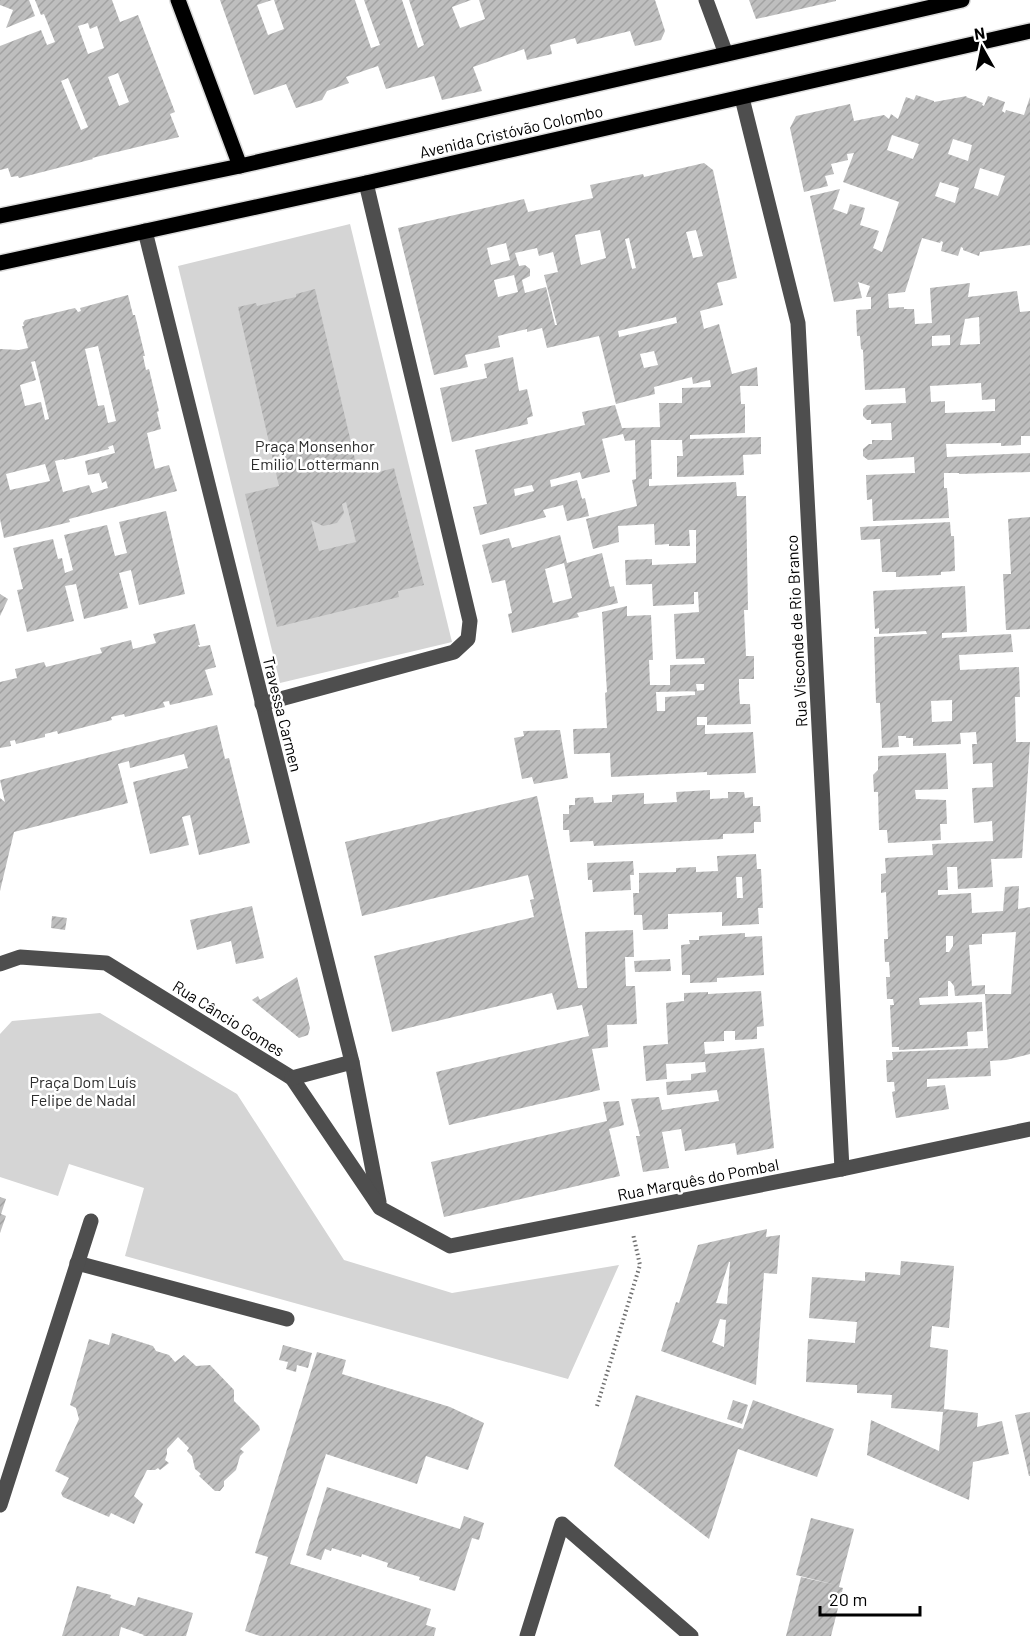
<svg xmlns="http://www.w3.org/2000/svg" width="1030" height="1636" font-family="Barlow,sans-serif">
<defs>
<pattern id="building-hatch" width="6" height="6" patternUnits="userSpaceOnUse" patternTransform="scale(1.5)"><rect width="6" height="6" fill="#bebebe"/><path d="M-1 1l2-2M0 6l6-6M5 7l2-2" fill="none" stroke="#a2a2a2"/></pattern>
</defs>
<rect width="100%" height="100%" fill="#fff"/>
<g fill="#d5d5d5">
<path d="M350,224L452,642L280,683L178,266Z"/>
<path d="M100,1013L237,1094L344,1260L452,1293L619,1265L568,1379L125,1256L144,1188L69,1164L58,1196L0,1177V1034L12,1021Z"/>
</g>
<g fill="url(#building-hatch)" fill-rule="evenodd">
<path d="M0,0H29L35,16L6,28L13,10L0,5Z"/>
<path d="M35,0H112L120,22L138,15L175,112L170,114L179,137L92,158L93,159L19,178L18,176L11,177L8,168L0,170V46L41,30L47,45L55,42L44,14L41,15ZM88,23L90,29L97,26L104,48L88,54L78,26ZM118,73L129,102L119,106L108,77ZM68,78L88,127L81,130L61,81Z"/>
<path d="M220,0H272L257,5L268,35L284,29L274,0H355L371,48L380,45L364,0H402L418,48L424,45L409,0H471L452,7L460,28L485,19L479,0H655L665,31L661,40L635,46L630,31L577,44L575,38L550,45L552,54L527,60L524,49L473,67L482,91L442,100L434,76L386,89L378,66L346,77L349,83L327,91L322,100L296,108L286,84L254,95Z"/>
<path d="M749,0H836V1L756,19Z"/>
<path d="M916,95L934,101V102L967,96L966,97L983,103L982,105L984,106L988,96L1005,102L1002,111L1005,113L1006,110L1024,115L1030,97V245L980,252L979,256L963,250V248L961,247L958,256L941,251L943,242L941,241L940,243L922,238L905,292L888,294L889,308L904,307V309H914L915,324L932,323L930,288L970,283L968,297L1017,291L1020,312L1030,311V436H1021V445L1001,446V443L946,444L947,457L1030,453V472L959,474V473H944V488H947L949,518L873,521L872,499L867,500L866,475L915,473L914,457L868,460L863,456V449L869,444H872V440H892L891,423L871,424V420H867L863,416V409L867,405L906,403L905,388L865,390L863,350L861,349L860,336H857L856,310L871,309V297H866L870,286L858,282L862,298L834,302L810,196L840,189L833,209L847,214L850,204L865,208L860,225L879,231L873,248L882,252L899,202L843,182L854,153L847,154L848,160L831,164L834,174L825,176L828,186L804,192L790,128L796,116L850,104L854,121L884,115L889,119L891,114L898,119L906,97L914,100ZM892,135L919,144L913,159L887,150ZM953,139L972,145L968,161L948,154ZM980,168L1005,176L998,196L974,188ZM940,182L959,188L955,203L935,196ZM979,317L980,344L960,345L965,319ZM950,335V345L932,346V336ZM981,383L982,400L995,399V411L945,413V401L931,402L930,386Z"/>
<path d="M704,163L713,170L737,278L717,283L723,305L700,311L704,329L719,324L732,374L757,367L758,386H740L741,404H745V433L690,435V439L761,437V454L743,455L744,475L677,477V456H683L682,440H651L652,479H649V486L736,482L737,496H746L748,610H744L746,656H754V679H739V689L740,704H750L751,724L707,725V717H697V725H705V734L753,732L756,773L707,775V772L611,777L610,753L574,754L573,729L607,728L605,693L607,692L602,612L627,606V616L651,615L653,660H649L650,685H670V665L705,664L704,658L676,659L674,614L699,612L698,592H694V604L653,606L652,584L626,585L625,560L652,559V565L696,563V530H689L690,546H669V544L655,545L654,524L618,526L619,542L593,549L586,519L637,506L632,480L636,479L635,440L625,441L623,434L602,439L610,472L582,479L580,472L550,480L551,487L577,480L582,499L585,498L589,516L567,521L563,505L543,510L546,517L480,535L473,507L487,504L475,450L585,425L582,412L615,405L622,428L660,427L659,403H682V388L711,387L710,380L693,384L692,377L654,387L655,394L616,404L599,336L547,348L542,328L527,332V329L498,336L500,347L465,355L468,367L434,375L398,228L524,199L528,212L593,198L590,185L643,174L644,177ZM600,230L606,258L581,265L575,235ZM696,230L703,256L693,258L686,232ZM629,238L636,268L632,269L625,239ZM506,243L510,260L491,265L487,248ZM537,248L539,256L553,252L558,272L544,275L557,325H555L546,287L525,293L522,280L530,276V269L525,265L519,266L515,253ZM514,275L518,292L498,297L494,280ZM676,317L677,323L619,337L618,331ZM654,351L658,365L644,368L640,354ZM532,485L534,491L515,496L514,489ZM696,684H704V690L695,691V695L665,697V711H657L656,692L697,691Z"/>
<path d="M315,289L357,468L362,467L370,468L375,473L394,468L424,585L398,591L399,597L277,627L245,494L279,486L238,307L256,303L257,306L296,297V294ZM346,502L356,542L319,551L311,520L323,526L337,523L344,513L342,504Z"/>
<path d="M128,295L133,315H135L145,356H143L146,370L149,369L159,411L157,412L161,429L147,433L155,469L169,465L177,491L69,519L70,522L4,538L0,519V349L19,350L28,348L22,326H24L23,323L25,320L75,308L78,312L81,311L80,308ZM98,346L116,421L108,423L104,405L98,406L85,349ZM35,361L49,419L45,420L41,402L25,406L20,385L36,380L31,362ZM113,445L115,453L85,461L88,475L99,473L102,483L106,481L108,488L92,493L89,485L63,492L55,461L64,459V460L109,449L108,447ZM45,464L50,481L10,490L6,474Z"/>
<path d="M513,357L519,391L527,389L533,416L527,418L528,424L452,442L440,388L487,378L484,364Z"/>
<path d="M166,511L185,594L139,605L131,570L119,573L128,608L84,619L76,584L65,586L74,621L27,632L17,590L23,589L13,548L53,539L58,559L62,558L65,573L73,570L64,535L107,525L115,556L127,553L119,522Z"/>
<path d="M1030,517V629L1006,630L1003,574H1011L1008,519Z"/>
<path d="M950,522L951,536H954L955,571L941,572V575L896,577V572H882L880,539L861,540L860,527Z"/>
<path d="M560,535L567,563L602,553L610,587L614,586L618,603L577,613L579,617L512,633L508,614L512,613L505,580L492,583L482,545L509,538L512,548ZM564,563L572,598L553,603L545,569Z"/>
<path d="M965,586L967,632L942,633V638L1011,634L1013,652L959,655L960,670L1019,667L1020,697H1015L1016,742H1030L1022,858L991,859L993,887L958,889L957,867H947L948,890H938V895L971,893L972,913L1003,911L1005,887L1019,886L1018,909L1030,907V1054L1006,1060L990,1061L991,1076L927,1079V1087L945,1085L949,1109L896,1118L892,1092L895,1091L894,1082H887L886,1060H893L892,1052L988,1048L985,994L955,996L954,986L950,981H948V996L919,998L920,1005L982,1002L983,1031L967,1032L968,1046L899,1050V1047H892L890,1005H894L893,999H887L886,977H890L889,962H885L884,939H888L886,892L881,893V874L886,873L885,858L933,855L932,844L993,841L992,821L974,823L972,788L993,787L992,763L973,764L972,744H977L976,732L960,733L961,744L913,746V738H906V736H898L899,747L882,748L880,703H876L874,637L927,634L926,631L879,634V628L875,629L873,591ZM952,700V721L932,722L931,701ZM1016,932L1011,994H985V985L972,986L969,945L982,944V934ZM946,936H953V946L949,952H946Z"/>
<path d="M0,594L8,599L0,616Z"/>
<path d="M195,624L200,645H198L199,647L210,645L216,667L205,670L213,695L170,705L169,701L163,702L165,707L125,717L124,714L111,717L112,720L58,734L57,731L45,734V737L16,744L15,740L10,741L11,746L0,748V682L17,678L15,669L44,662L46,667L102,653L100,648L131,640L133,649L156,643L153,634Z"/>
<path d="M217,725L225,759L229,758L250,843L199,855L190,815L182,817L189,845L150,854L133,782L188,768L184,754L130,768L129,761L118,764L128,803L14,832L0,891V798L5,802L0,780Z"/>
<path d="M560,730L568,778L534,784L532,777L522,779L514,738L524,736L523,731Z"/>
<path d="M946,753L948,789L915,790L916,799L946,800L947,824H940L941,840L888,843L887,830H879L878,792H874L873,775L878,770V756Z"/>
<path d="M710,790V799L728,798V792H744L745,798L753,797V806H760L761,822H754V833L723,834V839L594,846L593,841L570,842L569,830H563V814H569V805H575V798L593,797L594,803L612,802V795L644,793V804L677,802L676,792Z"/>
<path d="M537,796L578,988H587L585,932L633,930L634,957H625L626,986H635L637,1024L607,1025L608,1047L592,1049L600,1090L449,1125L436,1072L589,1036L582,1005L557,1010L552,993L392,1032L374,956L534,917L530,900L534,899L528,875L362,916L345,842Z"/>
<path d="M756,854L757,869H761L763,908H758L759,924L722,926V912L668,914V929L643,930L642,915H634L633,893H639V873L676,872V868L696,867V872L718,871L717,856ZM736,877H742L743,898H737Z"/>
<path d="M633,861L634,875H630L631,890L593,892L592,880H588L587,863Z"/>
<path d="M252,906L264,958L236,964L231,941L197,950L190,920Z"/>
<path d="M52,916L67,918L65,930L51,928Z"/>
<path d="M745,933V937L762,936L764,975L717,978V982L690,983V975H682L681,945L690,944L689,940H699V936Z"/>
<path d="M670,959L671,971L635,972L634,961Z"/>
<path d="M297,977L310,1028L308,1035L299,1038L252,1000L258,996L260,1000Z"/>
<path d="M761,991L764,1026L757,1027V1039L735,1040V1031H724V1041L704,1042L705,1054L764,1048L774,1148L737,1155L735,1143L685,1151L681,1129L662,1132L669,1168L643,1172L636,1136H640L631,1099L659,1097L662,1110L719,1101L717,1090L667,1095L666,1082L691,1080V1074L706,1072L705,1062L666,1064L667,1079L646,1081L643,1046L668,1044L666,1003L684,1001V993L708,992V994Z"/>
<path d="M619,1101L624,1125L609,1129L620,1176L444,1217L431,1162L607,1121L603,1102Z"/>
<path d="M0,1197L6,1199L1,1214L6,1216L0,1233Z"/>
<path d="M767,1229L766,1237L780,1235L777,1274L764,1273L756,1385L661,1351L676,1302L679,1303L698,1245ZM729,1262H730L727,1304L716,1303ZM720,1319L726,1320L724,1347L712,1342Z"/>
<path d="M901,1261L954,1266L949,1328L932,1326L930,1347L948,1350L944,1409L978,1413L977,1427L1002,1421L1009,1454L973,1462L969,1500L867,1455L871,1420L939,1451L943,1412L891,1408L892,1395L857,1393V1385L806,1382L808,1339L855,1343L857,1322L809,1318L812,1277L865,1281V1272L900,1275Z"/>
<path d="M112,1333L153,1346L156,1351L169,1355L175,1362L184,1355L196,1366L210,1365L234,1390V1401L259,1426L260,1430L240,1449L244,1452L240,1456L236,1470L224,1481V1486L220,1491H215L199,1476L201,1474L195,1469L192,1456L187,1451L189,1448L178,1437L167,1449V1454L165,1460L169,1463L160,1470L158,1468L155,1470H147L134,1496L143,1504L134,1524L111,1513L109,1517L63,1497L61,1493L69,1478L55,1471L79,1419L76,1408L70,1405L89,1339L109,1345Z"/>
<path d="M283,1345L312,1353L308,1368L297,1365L296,1372L286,1369L288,1362L279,1360Z"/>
<path d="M317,1352L346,1360L342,1374L450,1407L484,1423L468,1470L426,1456L417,1484L326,1454L290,1564L431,1609L426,1625L436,1628L434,1636H260L245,1631L268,1557L255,1553Z"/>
<path d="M636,1395L743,1429L753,1400L834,1429L817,1477L738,1449L709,1539L614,1466Z"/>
<path d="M733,1400L748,1405L742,1424L727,1419Z"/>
<path d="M1030,1412V1476H1029L1015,1415Z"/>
<path d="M327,1487L460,1529L464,1516L484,1523L479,1540L472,1538L455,1591L419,1580L420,1577L387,1567L388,1563L362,1554L361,1557L332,1548L331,1551L325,1549L321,1560L306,1555Z"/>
<path d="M811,1518L854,1529L839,1587L843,1588L831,1636H786L801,1577L836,1585L796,1575Z"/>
<path d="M77,1586L111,1595L110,1598L135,1606L138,1597L193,1613L186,1636H143L144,1635L121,1627L119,1636H62Z"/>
</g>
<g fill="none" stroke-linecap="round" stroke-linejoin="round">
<g stroke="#dbdbdb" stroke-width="18">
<g id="major">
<path d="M178,0L240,166"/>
<path d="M0,216L240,166L962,0"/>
<path d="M0,263L366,183L1030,31"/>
</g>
</g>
<path stroke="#707070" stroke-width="4" stroke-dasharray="1.5 3" stroke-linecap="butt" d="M597,1406L640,1265L633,1234"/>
<g stroke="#4e4e4e" stroke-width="15">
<path d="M706,0L726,54"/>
<path d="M742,98L798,323L842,1169"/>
<path d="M145,231L352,1062L379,1202"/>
<path d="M262,704L454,652L468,639L470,621L366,183"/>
<path d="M0,964L20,957L106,963L292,1078L380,1208L450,1246L842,1169L1030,1129"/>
<path d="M292,1078L352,1062"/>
<path d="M77,1263L287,1319"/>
<path d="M0,1505L91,1221"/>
<path d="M527,1636L562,1524L691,1636"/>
</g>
<use href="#major" stroke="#000" stroke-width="15"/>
</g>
<g text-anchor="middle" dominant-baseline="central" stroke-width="5" stroke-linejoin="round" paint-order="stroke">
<g font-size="16" fill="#000" stroke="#fff">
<text transform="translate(511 131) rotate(-13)">Avenida Cristóvão Colombo</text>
<text transform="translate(796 631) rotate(-93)">Rua Visconde de Rio Branco</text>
<text transform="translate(283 714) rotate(76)">Travessa Carmen</text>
<text transform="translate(229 1018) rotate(32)">Rua Câncio Gomes</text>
<text transform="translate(698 1179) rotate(-11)">Rua Marquês do Pombal</text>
</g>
<g font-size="16" fill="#2c2c2c" stroke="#fff">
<text x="315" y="445">Praça Monsenhor<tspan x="315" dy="18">Emilio Lottermann</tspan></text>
<text x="83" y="1081">Praça Dom Luís<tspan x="83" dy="18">Felipe de Nadal</tspan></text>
</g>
</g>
<g transform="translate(982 48) rotate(351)" stroke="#ffffff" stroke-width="4.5" paint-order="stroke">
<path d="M0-4.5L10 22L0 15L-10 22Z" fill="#000000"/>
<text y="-9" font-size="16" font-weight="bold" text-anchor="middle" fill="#000000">N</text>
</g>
<path d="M820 1606v9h100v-9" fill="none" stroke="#000000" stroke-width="3"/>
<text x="829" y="1606" font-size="18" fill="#000000" stroke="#ffffff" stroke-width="4.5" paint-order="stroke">20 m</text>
</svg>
